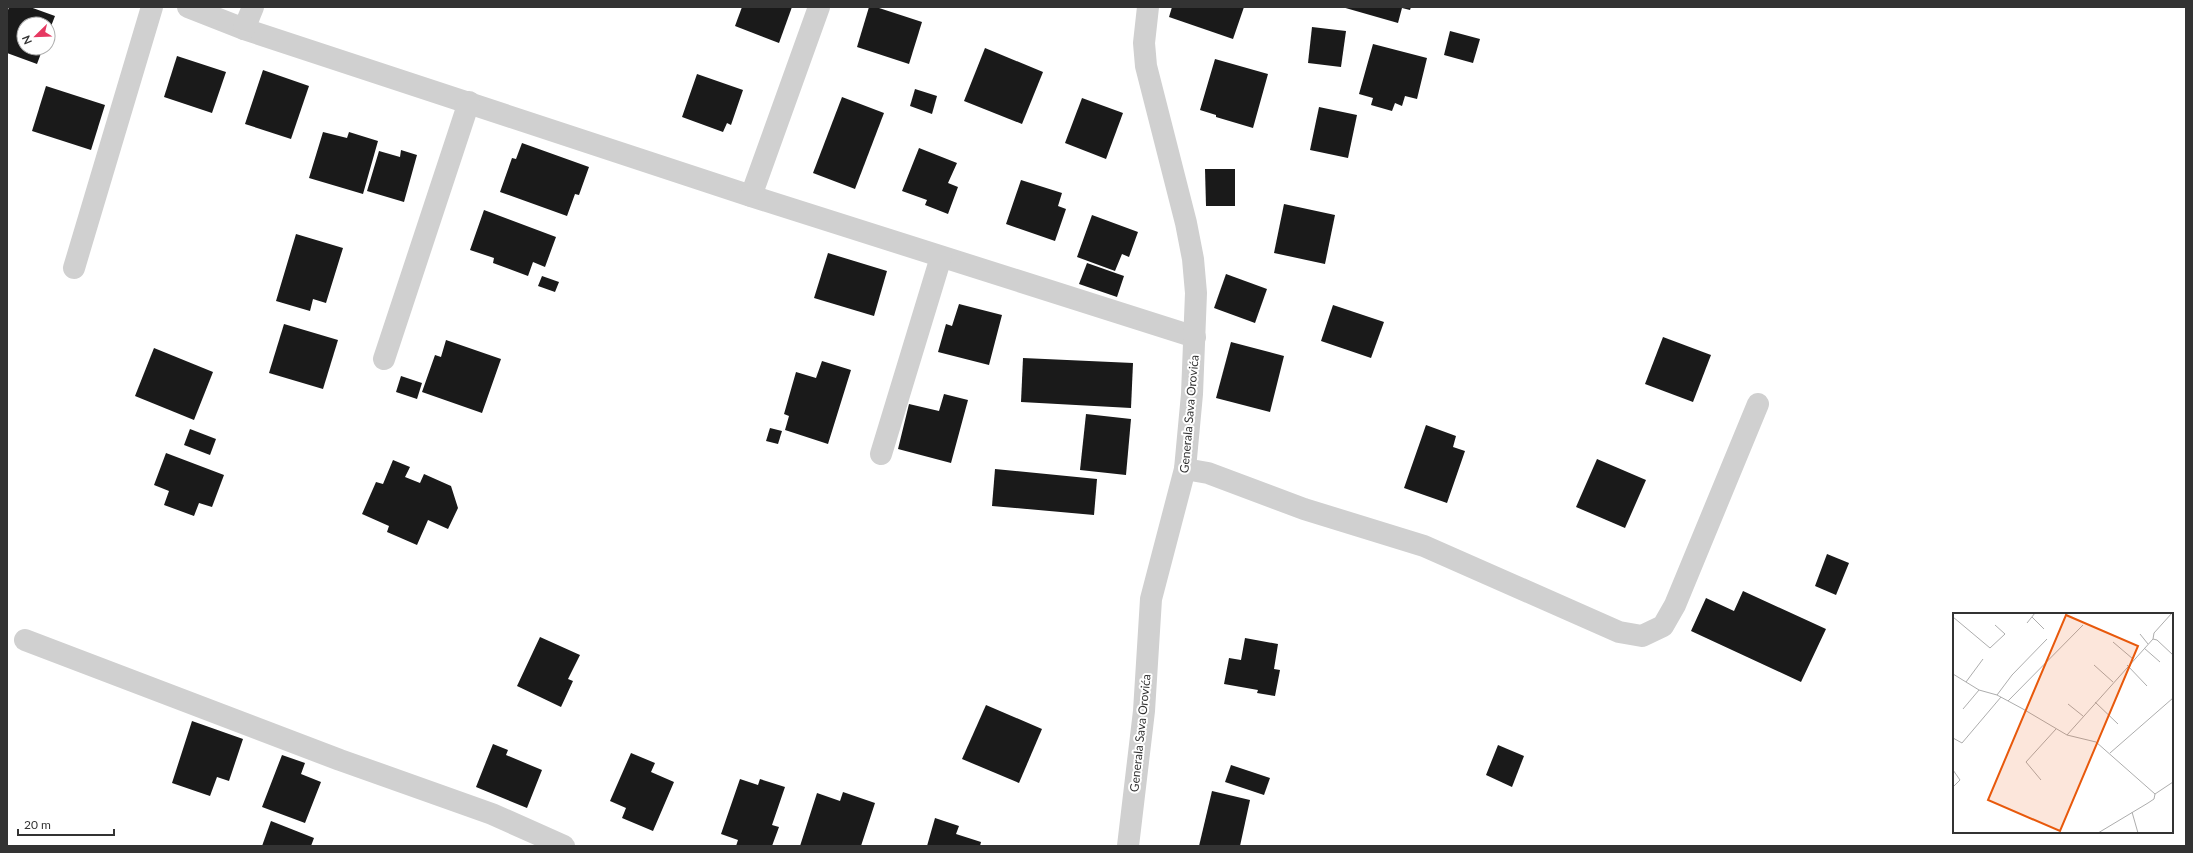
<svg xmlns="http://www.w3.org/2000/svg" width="2193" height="853" font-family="Lato,sans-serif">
<rect width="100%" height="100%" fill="#fff"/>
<g fill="#1a1a1a">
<path d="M9,7H30L55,16L48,34V24H24V48H43L37,64L7,53V13Z"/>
<path d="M742,7H792L779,43L735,26Z"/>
<path d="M869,7H876L922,22L909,64L857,47Z"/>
<path d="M1172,7H1244L1233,39L1169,17Z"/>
<path d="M1342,7H1411L1410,10L1402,8L1398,23Z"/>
<path d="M1312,27L1346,31L1341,67L1308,63Z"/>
<path d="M1450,31L1480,39L1473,63L1444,55Z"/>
<path d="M1373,44L1427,58L1417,99L1405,96L1402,106L1395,103L1392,111L1371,105L1373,98L1359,94Z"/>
<path d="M985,48L1043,72L1022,124L964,101Z"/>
<path d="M177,56L226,72L212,113L164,97Z"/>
<path d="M1215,59L1268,74L1253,128L1216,117V115L1200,110Z"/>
<path d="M263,70L309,86L291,139L245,124Z"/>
<path d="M697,74L743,90L731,125L727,123L723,132L682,117Z"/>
<path d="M46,86L105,105L91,150L32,131Z"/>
<path d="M915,89L937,96L932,114L910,106Z"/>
<path d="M842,97L884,113L855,189L813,173Z"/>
<path d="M1082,98L1123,113L1106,159L1065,143Z"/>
<path d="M1319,107L1357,115L1348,158L1310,150Z"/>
<path d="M323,132L347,138L349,132L378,141L363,194L309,178Z"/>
<path d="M522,143L589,167L579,195L575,194L567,216L500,192L512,158L516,159Z"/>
<path d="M919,148L957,163L948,183L958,187L948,214L925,205L927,200L902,191Z"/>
<path d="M401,150L417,155L404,202L367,191L379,151L400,157Z"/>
<path d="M1205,169H1235V206H1206Z"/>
<path d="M1021,180L1062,193L1058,206L1066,209L1055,241L1006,224Z"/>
<path d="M1284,204L1335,215L1325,264L1274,253Z"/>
<path d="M484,210L556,237L545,267L533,262L528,276L493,263L494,258L470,250Z"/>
<path d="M1092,215L1138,232L1129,257L1122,254L1115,271L1077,257Z"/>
<path d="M296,234L343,248L326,303L313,299L310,311L276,301Z"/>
<path d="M828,253L887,271L874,316L814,298Z"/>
<path d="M1087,263L1124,276L1117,297L1079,284Z"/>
<path d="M1226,274L1267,289L1255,323L1214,308Z"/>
<path d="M542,276L559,282L555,292L538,286Z"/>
<path d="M959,304L1002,315L989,365L938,352L946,324L952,326Z"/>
<path d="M1333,305L1384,322L1371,358L1321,341Z"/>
<path d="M284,324L338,340L323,389L269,373Z"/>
<path d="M1663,337L1711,355L1693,402L1645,384Z"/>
<path d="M446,340L501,359L482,413L422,392L435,355L441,357Z"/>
<path d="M1231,342L1284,356L1270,412L1216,398Z"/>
<path d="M154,348L213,372L194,420L135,396Z"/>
<path d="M1023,358L1133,363L1131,408L1021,402Z"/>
<path d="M822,361L851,370L828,444L785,430L789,416L784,414L796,372L816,378Z"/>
<path d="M401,376L422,383L417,399L396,392Z"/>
<path d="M944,394L968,400L951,463L898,449L909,404L939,411Z"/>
<path d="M1086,414L1131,419L1126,475L1080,470Z"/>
<path d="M1426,425L1456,436L1453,447L1465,451L1447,503L1404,488Z"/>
<path d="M770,428L782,431L778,444L766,441Z"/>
<path d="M190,429L216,439L210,455L184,445Z"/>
<path d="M166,453L224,475L212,507L199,503L194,516L164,505L169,491L154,485Z"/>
<path d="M1597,459L1646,480L1625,528L1576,507Z"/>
<path d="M393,460L410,467L405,477L420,483L424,474L451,486L458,508L448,529L428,520L417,545L387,532L389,526L362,514L376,482L383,484Z"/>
<path d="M995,469L1097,479L1094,515L992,506Z"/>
<path d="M1827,554L1849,563L1836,595L1815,586Z"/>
<path d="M1743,591L1826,629L1801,682L1691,631L1706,598L1734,611Z"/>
<path d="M540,637L580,655L568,679L573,681L561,707L517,686Z"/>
<path d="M1245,638L1278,644L1274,669L1280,670L1275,696L1257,693L1258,690L1224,684L1229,658L1241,660Z"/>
<path d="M986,705L1042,729L1019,783L962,759Z"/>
<path d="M192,721L243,739L229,781L217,777L210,796L172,783Z"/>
<path d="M493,744L508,750L506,755L542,770L527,808L476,787Z"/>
<path d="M1498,745L1524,756L1512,787L1486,775Z"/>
<path d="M631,753L655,763L651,772L674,782L653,831L622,818L626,808L610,801Z"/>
<path d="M282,755L305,763L301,774L321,782L305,823L262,807Z"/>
<path d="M1231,765L1270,778L1264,795L1225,782Z"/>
<path d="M740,779L758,785L760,779L785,787L772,825L779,827L772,846H736L738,840L721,834Z"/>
<path d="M1212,791L1250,800L1240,846H1199Z"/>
<path d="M843,792L875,803L861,846H800L817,793L840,801Z"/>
<path d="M935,818L959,826L956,834L981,842L980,846H927Z"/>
<path d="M271,821L314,838L311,846H262Z"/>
</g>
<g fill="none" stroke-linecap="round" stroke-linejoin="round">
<g stroke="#d0d0d0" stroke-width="22">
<path d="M188,7L244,29L751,196L1195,337"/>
<path d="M244,29L253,7"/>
<path d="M751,196L819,7"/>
<path d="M74,268L152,7"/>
<path d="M384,359L469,102"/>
<path d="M881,454L941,257"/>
<path d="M1185,469L1208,473L1304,509L1424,546L1619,632L1642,636L1663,626L1675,605L1758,404"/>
<path d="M25,640L340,760L492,814L564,846"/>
<path d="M1128,846L1144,711L1151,599L1185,469L1192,394L1196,293L1193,259L1186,223L1146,66L1144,43L1148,7"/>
</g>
</g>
<g text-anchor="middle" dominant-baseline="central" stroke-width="4" stroke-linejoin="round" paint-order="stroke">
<g font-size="12" fill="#333" stroke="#fff">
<text transform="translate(1189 414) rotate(-85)">Generala Sava Orovića</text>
<text transform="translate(1140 733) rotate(-84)">Generala Sava Orovića</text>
</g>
</g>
<g transform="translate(1953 613)">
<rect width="220" height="220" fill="#fff"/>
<path fill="none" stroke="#adadad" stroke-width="1" d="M0,4L37,35L52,21L42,12M79,4L91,16M74,10L82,0M187,21L195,31M200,26L201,20L219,0M160,29L180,46M191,35L207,49M141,52L160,69M174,52L194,73M0,61L26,77L44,82L70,96L114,122L143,129L202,181M13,69L30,46M44,82L59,62L94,26M55,88L130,12M142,89L165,111M115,91L130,103M10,96L26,77M114,122L200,26L204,27L220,42M0,125L9,130L48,84M157,140L220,85M0,157L7,167L0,174M88,167L73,149L103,116M202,181L220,169M179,199L185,220M145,220L195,190L201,186L202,181"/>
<path fill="#e8590c" fill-opacity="0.15" stroke="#e8590c" stroke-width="2" d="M113,2L185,33L107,218L35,187Z"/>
<rect width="220" height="220" fill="none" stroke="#333" stroke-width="2"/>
</g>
<rect width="2193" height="853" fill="none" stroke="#333333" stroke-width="16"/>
<g transform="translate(36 36) rotate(247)"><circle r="19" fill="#ffffff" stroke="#adadad"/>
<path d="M0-3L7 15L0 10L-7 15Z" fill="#e63962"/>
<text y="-6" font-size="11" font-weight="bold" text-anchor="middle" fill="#333333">N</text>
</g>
<path d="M18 829v6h96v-6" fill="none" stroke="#333333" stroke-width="2"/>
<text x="24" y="829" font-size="12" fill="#333333" stroke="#ffffff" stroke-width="3" paint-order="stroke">20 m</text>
</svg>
